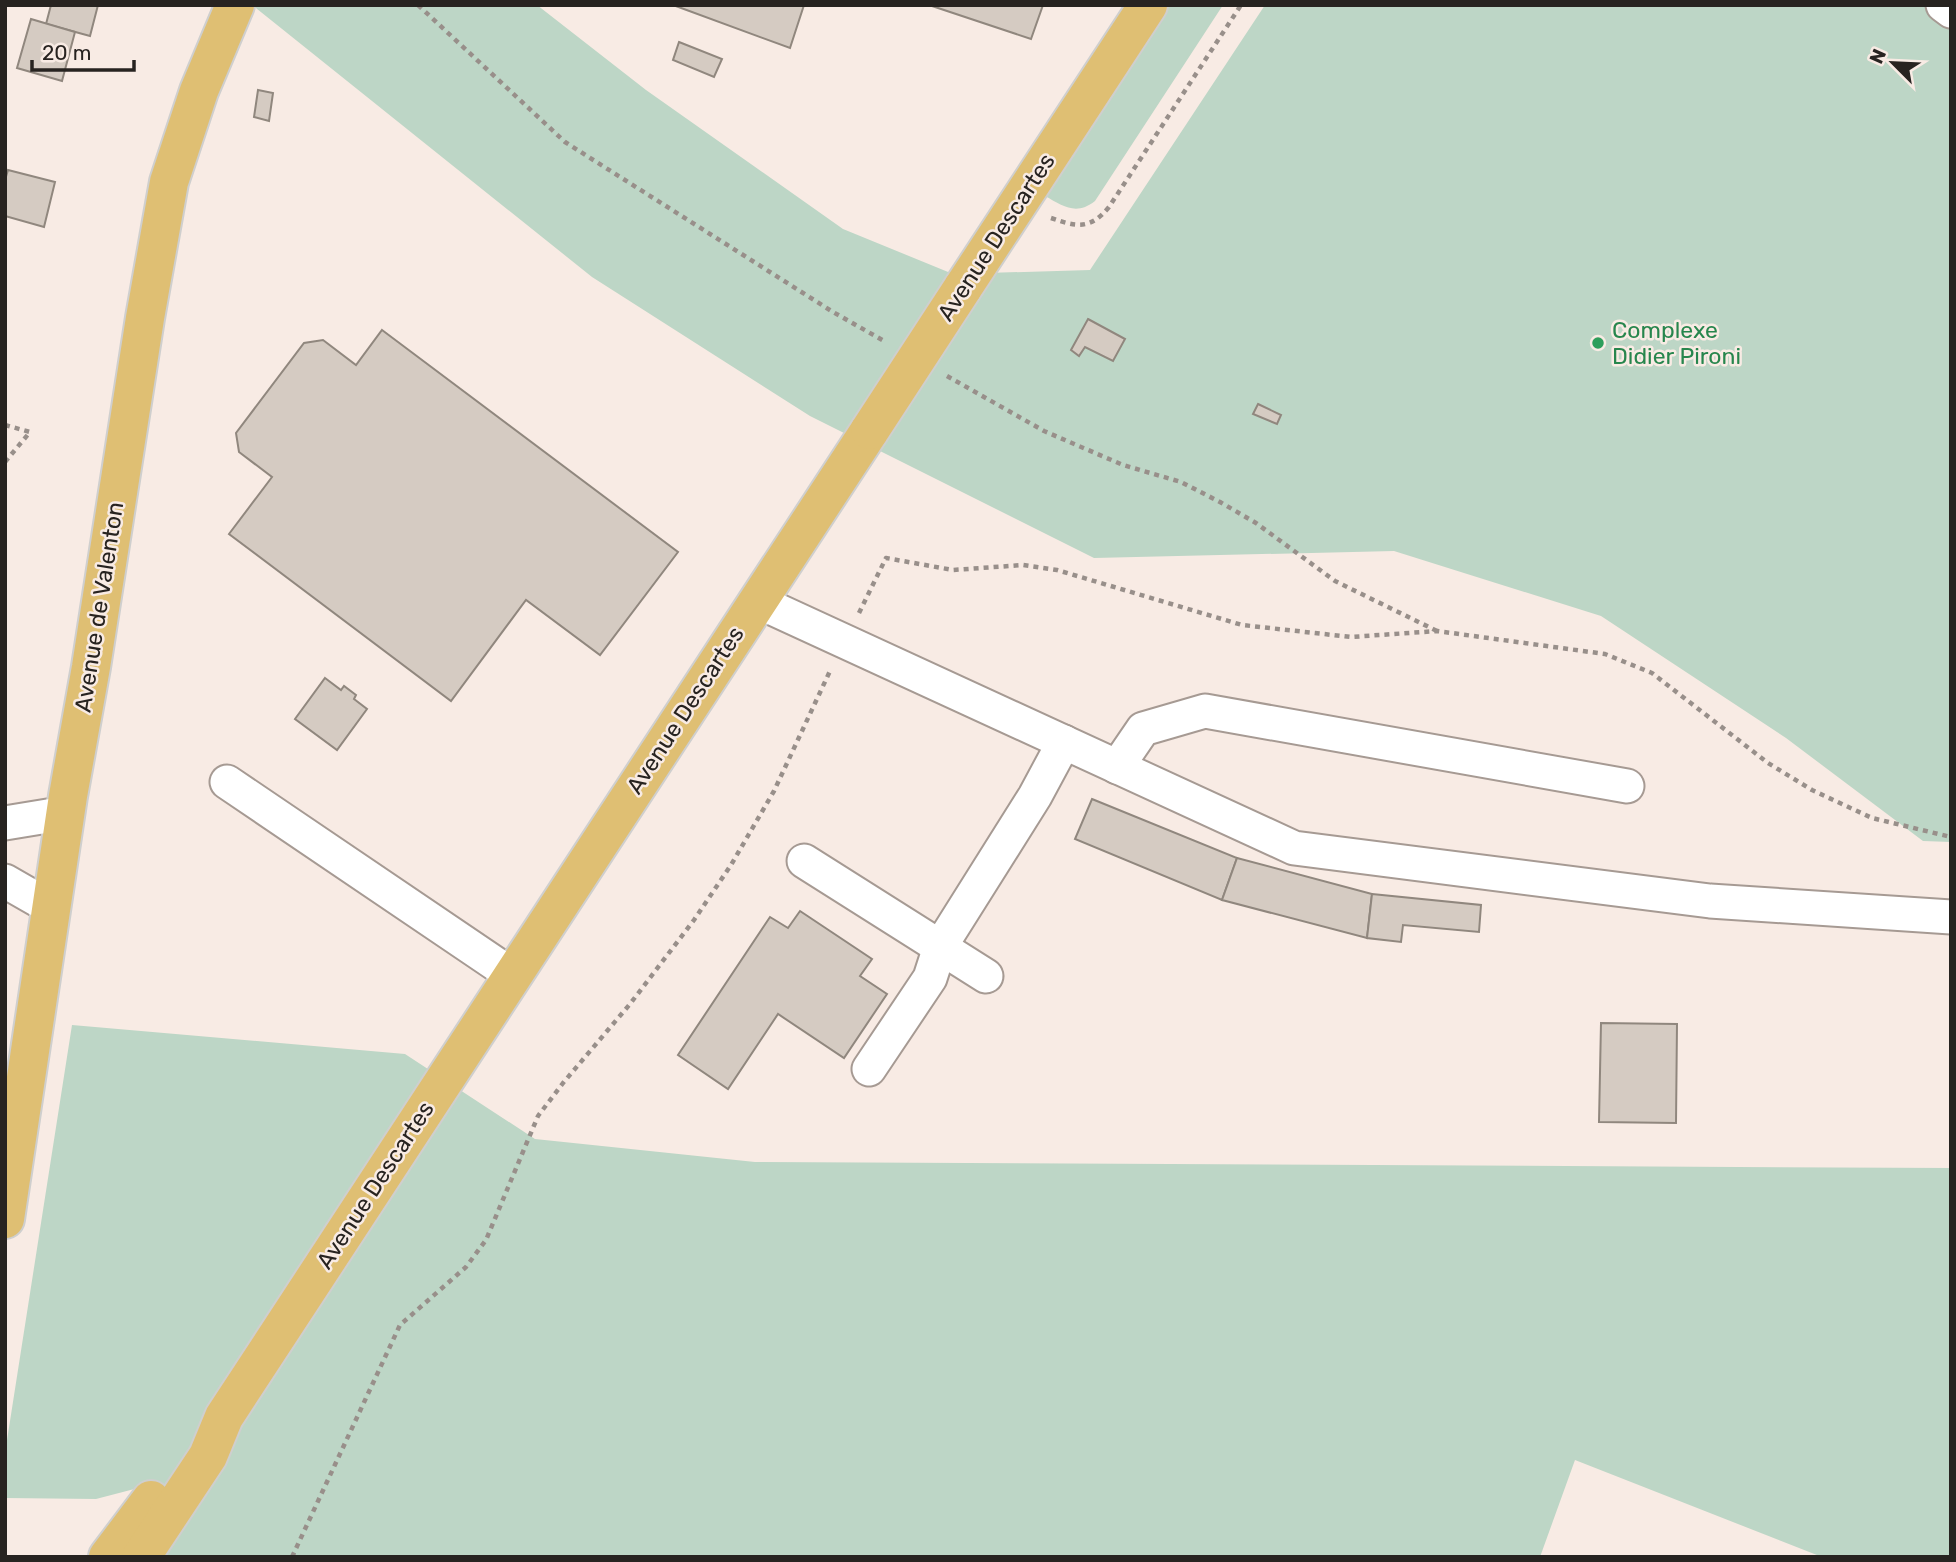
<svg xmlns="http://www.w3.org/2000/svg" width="1956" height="1562" font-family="Rubik,sans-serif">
<rect width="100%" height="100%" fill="#f8ebe4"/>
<g fill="#bdd6c6">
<path d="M252,5H537L646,90L843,229L953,274L1090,270L1265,5H1951V842L1923,841L1786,738L1601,616L1394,551L1094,558L810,416L592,277Z"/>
<path d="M1169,5H1223L1095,201C1076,216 1063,206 1045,196Z"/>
<path d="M72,1025L405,1054L535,1139L755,1162L1951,1168V1557H1822L1575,1460L1540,1557H129L142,1487L96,1499L5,1498V1453Z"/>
</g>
<g fill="#d5cbc2" stroke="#90877e" stroke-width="2">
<path d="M51,5H98L90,36L46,24Z"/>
<path d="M673,5H804L790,48Z"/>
<path d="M929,5H1043L1031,39Z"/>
<path d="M31,19L75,32L62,81L17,68Z"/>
<path d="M679,42L722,59L714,77L673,60Z"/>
<path d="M258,90L273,93L269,121L254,117Z"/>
<path d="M8,170L55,182L44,227L5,216V180Z"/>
<path d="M1088,319L1125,339L1113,361L1085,347L1079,356L1071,350Z"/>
<path d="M382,330L678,552L600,655L526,600L451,701L229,534L272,477L239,452L236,433L304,343L323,340L356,365Z"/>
<path d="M1258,404L1281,415L1277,424L1253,414Z"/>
<path d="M325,678L341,690L344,686L356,695L354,699L367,709L337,750L295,719Z"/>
<path d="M1092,799L1237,858L1222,900L1075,839Z"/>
<path d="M1237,858L1372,894L1367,938L1222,900Z"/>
<path d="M1372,894L1481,905L1479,932L1403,925L1401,942L1367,938Z"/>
<path d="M800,911L872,959L860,976L887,994L844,1058L778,1014L728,1089L678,1055L770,917L788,928Z"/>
<path d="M1601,1023L1677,1024L1676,1123L1599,1122Z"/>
</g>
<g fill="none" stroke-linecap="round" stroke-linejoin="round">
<g stroke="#a69a93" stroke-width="37">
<g id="minor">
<path d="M1943,5L1951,11"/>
<path d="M757,601L1294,848L1710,901L1951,917"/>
<path d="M1117,767L1143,729L1205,711L1627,786"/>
<path d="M227,782L512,975"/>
<path d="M5,823L66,813"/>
<path d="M804,861L986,976"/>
<path d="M5,881L52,908"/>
<path d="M869,1069L930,978L940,947L1035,796L1064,742"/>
</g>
</g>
<g stroke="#cfcfce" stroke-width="42">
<g id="major">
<path d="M962,289L1148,5"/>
<path d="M5,1219L68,796L91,667L145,318L169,182L199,91L235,5"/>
<path d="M108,1557L151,1500"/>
<path d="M141,1557L208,1456L224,1417L870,430"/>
</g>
</g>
<g stroke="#988f8a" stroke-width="4.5" stroke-dasharray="5 5" stroke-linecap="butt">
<path d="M418,5L565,142L833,312L884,341"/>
<path d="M1051,218C1077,227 1090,230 1109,207L1241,5"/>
<path d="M947,376L1044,431L1123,465L1181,482L1220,502L1256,523L1335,581L1437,631"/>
<path d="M5,425L30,432L5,462"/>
<path d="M859,613L886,558L953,570L1023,565L1057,570L1242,625L1351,637L1437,631L1605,654L1652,673L1768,763L1812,790L1872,818L1951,837"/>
<path d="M292,1557L400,1325L466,1267L486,1240L538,1116L563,1083L630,1004L694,920L731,865L774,791L830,671"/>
</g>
<use href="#minor" stroke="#fff" stroke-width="33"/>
<use href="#major" stroke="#dfbf73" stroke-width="38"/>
<g stroke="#cfcfce" stroke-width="42" stroke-linecap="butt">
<path id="major-bridge" d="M870,430L962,289"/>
</g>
<use href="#major-bridge" stroke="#dfbf73" stroke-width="38"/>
</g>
<circle fill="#2e9e5b" stroke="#f8ebe4" stroke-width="2.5" cx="1598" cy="343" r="7"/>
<g text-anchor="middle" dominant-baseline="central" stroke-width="5" stroke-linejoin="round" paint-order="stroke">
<g font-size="23" fill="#272320" stroke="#f8ebe4">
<text transform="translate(996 237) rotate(-57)">Avenue Descartes</text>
<text transform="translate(99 607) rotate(-81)">Avenue de Valenton</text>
<text transform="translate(685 710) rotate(-57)">Avenue Descartes</text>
<text transform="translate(375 1185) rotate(-57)">Avenue Descartes</text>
</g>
<g font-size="23" fill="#27864d" stroke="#f8ebe4" text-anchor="start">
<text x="1612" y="330">Complexe<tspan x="1612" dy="26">Didier Pironi</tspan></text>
</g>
</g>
<rect width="1956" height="1562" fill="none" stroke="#272320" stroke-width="14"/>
<g transform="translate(1893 63) rotate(294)" stroke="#f8ebe4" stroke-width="5" paint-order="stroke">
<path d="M0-5L12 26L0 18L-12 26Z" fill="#272320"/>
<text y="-10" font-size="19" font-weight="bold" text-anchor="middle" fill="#272320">N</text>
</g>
<path d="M32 60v10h102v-10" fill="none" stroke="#272320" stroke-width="3.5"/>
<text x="42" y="60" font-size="21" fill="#272320" stroke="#f8ebe4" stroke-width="5" paint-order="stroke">20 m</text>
</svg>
